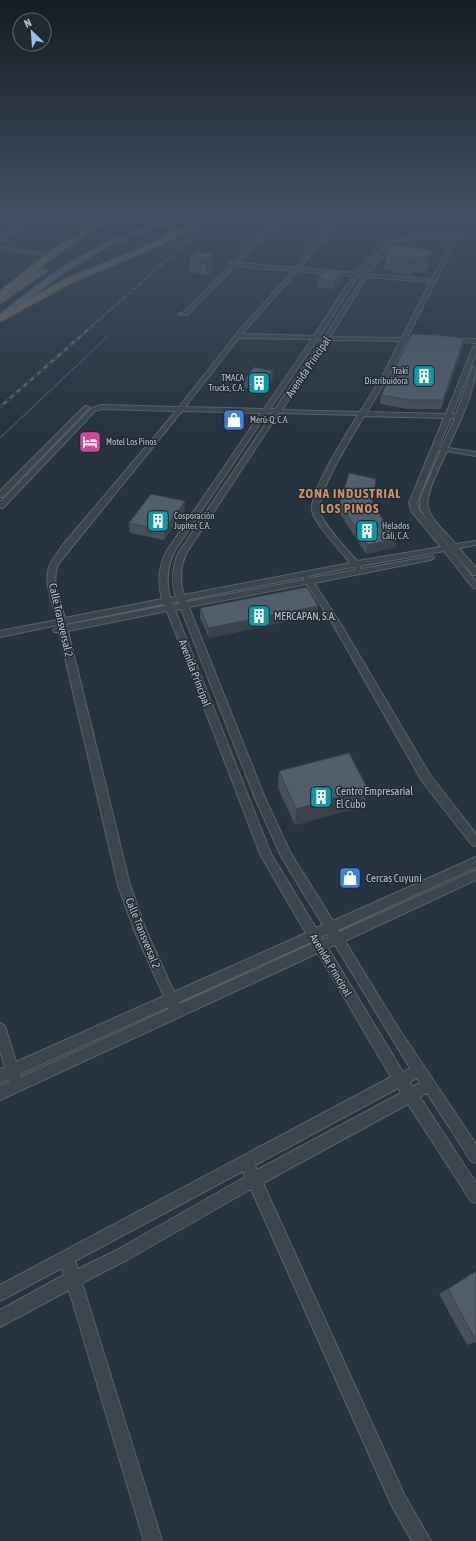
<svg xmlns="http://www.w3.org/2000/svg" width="476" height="1541" font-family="'Asap Condensed',sans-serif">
<rect width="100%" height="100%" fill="#27333e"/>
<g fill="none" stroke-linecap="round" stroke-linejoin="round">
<path stroke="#3f5266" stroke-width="1" d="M244,217L247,216"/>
<path stroke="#3f5266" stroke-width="1.5" d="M0,438L107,337"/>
<g stroke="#59636c" stroke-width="2">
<g id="minor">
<path d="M35,216H40L0,241V238Z"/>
<path d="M463,216L476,220V222L463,218L338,221L300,268L355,273C363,262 375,246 388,241C408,233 453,235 476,234V236L458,237L407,338L411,340L406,342L389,375L367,412L446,414L473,347L476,345V354L452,414H456L473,367L476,365C476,390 458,425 448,448L476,452V456L447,451C441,465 425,493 428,507C430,519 448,535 456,544L476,541V545L459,548L476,568V575H473L451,550L476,581V589L473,588L444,551L360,566L361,569L433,556L434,558L430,560L314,583L342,626L430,775L476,834V846L472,845L422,781L334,626L307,584L189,607L265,798L290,852L333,921L476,857V867L338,930L339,932L476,870V880L345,941L395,1023L476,1144V1163L471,1161L427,1093L420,1097L476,1183V1203L471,1201L408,1104L263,1183L404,1494L431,1541H412L392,1506L251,1189L125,1261L82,1283L162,1541H144L69,1290L0,1327V1310L64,1275L62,1268L0,1301V1285L391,1077L318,953L0,1100V1086L9,1082L8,1079L0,1083V1069L5,1067L0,1051V1023L4,1025L6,1029L16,1062L164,996L134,930L118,885L59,632H54L53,630L58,627V625L0,637V631L57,620C53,607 45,583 48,571C50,561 57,554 62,546L176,411L102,409L95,411L3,508H0V502L91,409L101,405L179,407L238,332L293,271L235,266L187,315L178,314L184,312L230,265L229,263H233C244,252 262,228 276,223C294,217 316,219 335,219L338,217L340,218ZM333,221L295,268L238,263C248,253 266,229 280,225C296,220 316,222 333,221ZM453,237L432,279L369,274L381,258L394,246L392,244C380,249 372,263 365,274L360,273C366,266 373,256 380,250C399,234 430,238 453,237ZM297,271L353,276L314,336L242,334ZM358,276L363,277L325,336H320ZM367,277L430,282L402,338L330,337ZM239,338L312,339L264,409L185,407ZM317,340H323L275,409H270ZM328,340L400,341L383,375L360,412L282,410ZM182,411L261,413L166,552C159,568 157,582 162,599L65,618C60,601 50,580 59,563ZM267,413H273L179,552C172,567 171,581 176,597L170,598C166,581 167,567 174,552ZM279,413L358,415C347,433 309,492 312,511C315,524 341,551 350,563L184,595C179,580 180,566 187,552ZM364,416L444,418L409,503L412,512L441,547L357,561C347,549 324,526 320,512C315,494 354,433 364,416ZM451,418H455L442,447L439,446ZM438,450H441L420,499V508L427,520L419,510L417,503ZM428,521L448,545V546ZM353,567L356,570L311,578L308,576ZM304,577V580L187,602L186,600ZM178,601L179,604L173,605L172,603ZM164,604L165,606L66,625V624ZM181,609L255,798L282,858L323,925L316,928L271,854L175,610ZM167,611L261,856L306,933L174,992L146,930L130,885L68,631ZM328,934L329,937L323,940L321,937ZM311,942L312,944L180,1004L179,1002ZM335,945L410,1068L403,1072L328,948ZM168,1007L169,1009L21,1077L20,1074ZM417,1078L420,1083L412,1087L410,1082ZM398,1088L401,1093L257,1170L255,1165ZM243,1171L245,1177L115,1251L78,1269L75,1261Z"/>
<path d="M0,247L50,254L52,255L50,256L0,249Z"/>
<path d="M452,338L476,339V343L450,341L449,340Z"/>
<path d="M85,406L90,407L3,497H0V491Z"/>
</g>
</g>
<g stroke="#454e57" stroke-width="2">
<g id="primary">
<path d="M183,216H193L132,236L98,252L61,275L0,321V314C61,265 105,235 183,216Z"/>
<path d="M41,269L48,271L0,304V298Z"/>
</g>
</g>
<g stroke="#465059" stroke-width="2">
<g id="motorway">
<path d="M108,216H117L59,253L0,299V291L53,249Z"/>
<path d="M198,216H207L192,228L161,245L71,283L0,322V315L65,279L155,242Z"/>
</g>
</g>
<use href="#minor" fill="#3b454e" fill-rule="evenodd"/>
<use href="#primary" fill="#59646e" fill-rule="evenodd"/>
<use href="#motorway" fill="#746759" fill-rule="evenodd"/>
<g stroke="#5e6975" stroke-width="1.5">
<path id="rail-far1" d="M89,329L216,216"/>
</g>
<g stroke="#5e6975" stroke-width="2.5">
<path id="rail" d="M0,407L90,328"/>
</g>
<use href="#rail-far1" stroke="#202a33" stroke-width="1" stroke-dasharray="3.5" stroke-linecap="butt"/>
<use href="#rail" stroke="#202a33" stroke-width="1.5" stroke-dasharray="4.5" stroke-linecap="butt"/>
</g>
<g fill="#47515d">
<path d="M433,250L430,265L425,274L412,272L410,275L398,273L391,270L384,269L386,254Z"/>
<path d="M213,254V268L206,275L190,273L189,258Z"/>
<path d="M318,279H341L333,289L317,287Z"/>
<path d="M464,338L463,347L441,409H408L380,404L381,395Z"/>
<path d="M245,379H273L264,391L244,387Z"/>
<path d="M340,503L372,505L397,539L395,548L366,554L339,512Z"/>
<path d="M185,510L164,540L130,533L129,523Z"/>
<path d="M200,608L317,615L209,638L200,618Z"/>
<path d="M279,771L365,806L295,825L278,788Z"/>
<path d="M476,1271V1342L467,1345L439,1294Z"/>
</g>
<g fill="#3a424c">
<path d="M433,250L430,265L425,274L428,259Z"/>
<path d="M213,254V268L206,275V260Z"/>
<path d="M414,258L412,272L410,275L413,260Z"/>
<path d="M342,271L341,279L333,289L334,281Z"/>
<path d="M464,338L463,347L441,409L443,400Z"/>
<path d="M273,371V379L264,391V382Z"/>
<path d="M185,501V510L164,540V531Z"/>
<path d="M397,539L395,548L366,554L367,545Z"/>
<path d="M318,606L317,615L209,638L208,628Z"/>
<path d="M368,789L365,806L295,825L296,809Z"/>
</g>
<g fill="#535e6c" stroke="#3a424c">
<path d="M391,245L433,250L428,259L414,258L413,260L400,259L393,255L386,254Z"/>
<path d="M196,252L213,254L206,260L189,258Z"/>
<path d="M326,269L342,271L334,281L318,279Z"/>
<path d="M412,334L436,335L464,338L443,400H409L381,395Z"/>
<path d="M254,367L273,371L264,382L245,379Z"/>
<path d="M349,473L376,479L372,504L397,539L367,545L340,503Z"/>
<path d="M151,494L185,501L164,531L129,523Z"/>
<path d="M307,587L318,606L208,628L200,608Z"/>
<path d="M349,753L368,789L296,809L279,771Z"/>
<path d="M476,1271V1341L448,1289Z"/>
</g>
<linearGradient id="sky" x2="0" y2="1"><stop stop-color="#151c22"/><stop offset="0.5" stop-color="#415063"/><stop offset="1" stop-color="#415063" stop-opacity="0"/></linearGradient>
<rect width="476" height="431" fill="url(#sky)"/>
<defs>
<g id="building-square" transform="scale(1.15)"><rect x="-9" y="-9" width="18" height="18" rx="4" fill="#0f9aa8" stroke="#202a33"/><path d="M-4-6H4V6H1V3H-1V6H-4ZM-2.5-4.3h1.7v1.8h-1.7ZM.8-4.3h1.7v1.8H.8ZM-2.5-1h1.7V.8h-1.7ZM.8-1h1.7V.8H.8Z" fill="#fff"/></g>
<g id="shop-square" transform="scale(1.15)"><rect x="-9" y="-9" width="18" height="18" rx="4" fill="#3f7fe0" stroke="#202a33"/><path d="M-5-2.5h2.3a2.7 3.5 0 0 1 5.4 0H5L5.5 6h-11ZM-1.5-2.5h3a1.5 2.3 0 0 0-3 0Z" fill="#fff"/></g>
<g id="hotel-square" transform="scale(1.15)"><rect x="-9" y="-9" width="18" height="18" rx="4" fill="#d1479c" stroke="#202a33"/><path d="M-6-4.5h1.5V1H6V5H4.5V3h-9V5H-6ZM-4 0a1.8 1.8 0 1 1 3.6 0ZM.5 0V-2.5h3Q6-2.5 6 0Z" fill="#fff"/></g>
</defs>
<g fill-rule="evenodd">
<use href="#building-square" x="424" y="376"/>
<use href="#building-square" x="259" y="383"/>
<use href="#shop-square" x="234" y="420"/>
<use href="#hotel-square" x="90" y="442"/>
<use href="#building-square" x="158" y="521"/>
<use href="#building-square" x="367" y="531"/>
<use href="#building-square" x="259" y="616"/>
<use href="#building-square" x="321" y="797"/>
<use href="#shop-square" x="350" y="878"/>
</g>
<g text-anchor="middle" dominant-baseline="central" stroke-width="3" stroke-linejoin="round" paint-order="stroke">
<g font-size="9" fill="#b8c0c9" stroke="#202a33" text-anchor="start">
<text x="408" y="371" text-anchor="end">Traki<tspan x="408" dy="10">Distribuidora</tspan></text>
<text x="244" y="378" text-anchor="end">TMACA<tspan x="244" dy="10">Trucks, C.A.</tspan></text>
<text x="250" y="420">Merú-Q, C.A.</text>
<text x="106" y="442">Motel Los Pinos</text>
<text x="174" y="516">Cosporación<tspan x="174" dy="10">Jupiter, C.A.</tspan></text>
<text x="382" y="526">Helados<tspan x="382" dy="10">Cali, C.A.</tspan></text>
</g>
<g font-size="11" fill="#b8c0c9" stroke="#202a33">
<text transform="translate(308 367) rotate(-56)">Avenida Principal</text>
<text transform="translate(61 620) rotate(77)">Calle Transversal 2</text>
<text transform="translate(195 673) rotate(69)">Avenida Principal</text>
<text transform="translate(143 933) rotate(68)">Calle Transversal 2</text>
<text transform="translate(331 965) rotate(59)">Avenida Principal</text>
</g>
<g font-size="11" fill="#b8c0c9" stroke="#202a33" text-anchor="start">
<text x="274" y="616">MERCAPAN, S.A.</text>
<text x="336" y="791">Centro Empresarial<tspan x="336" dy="13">El Cubo</tspan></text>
<text x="366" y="878">Cercas Cuyuni</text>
</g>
<g font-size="13" font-weight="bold" letter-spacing="1" fill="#cd906e" stroke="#202a33">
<text x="350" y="493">ZONA INDUSTRIAL<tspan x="350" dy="15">LOS PINOS</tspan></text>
</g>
</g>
<g transform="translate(32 32) rotate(335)"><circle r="19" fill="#202a33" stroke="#5d666f"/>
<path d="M0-3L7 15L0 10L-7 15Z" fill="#95c0f0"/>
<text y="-6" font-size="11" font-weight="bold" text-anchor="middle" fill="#b8c0c9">N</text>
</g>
</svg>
